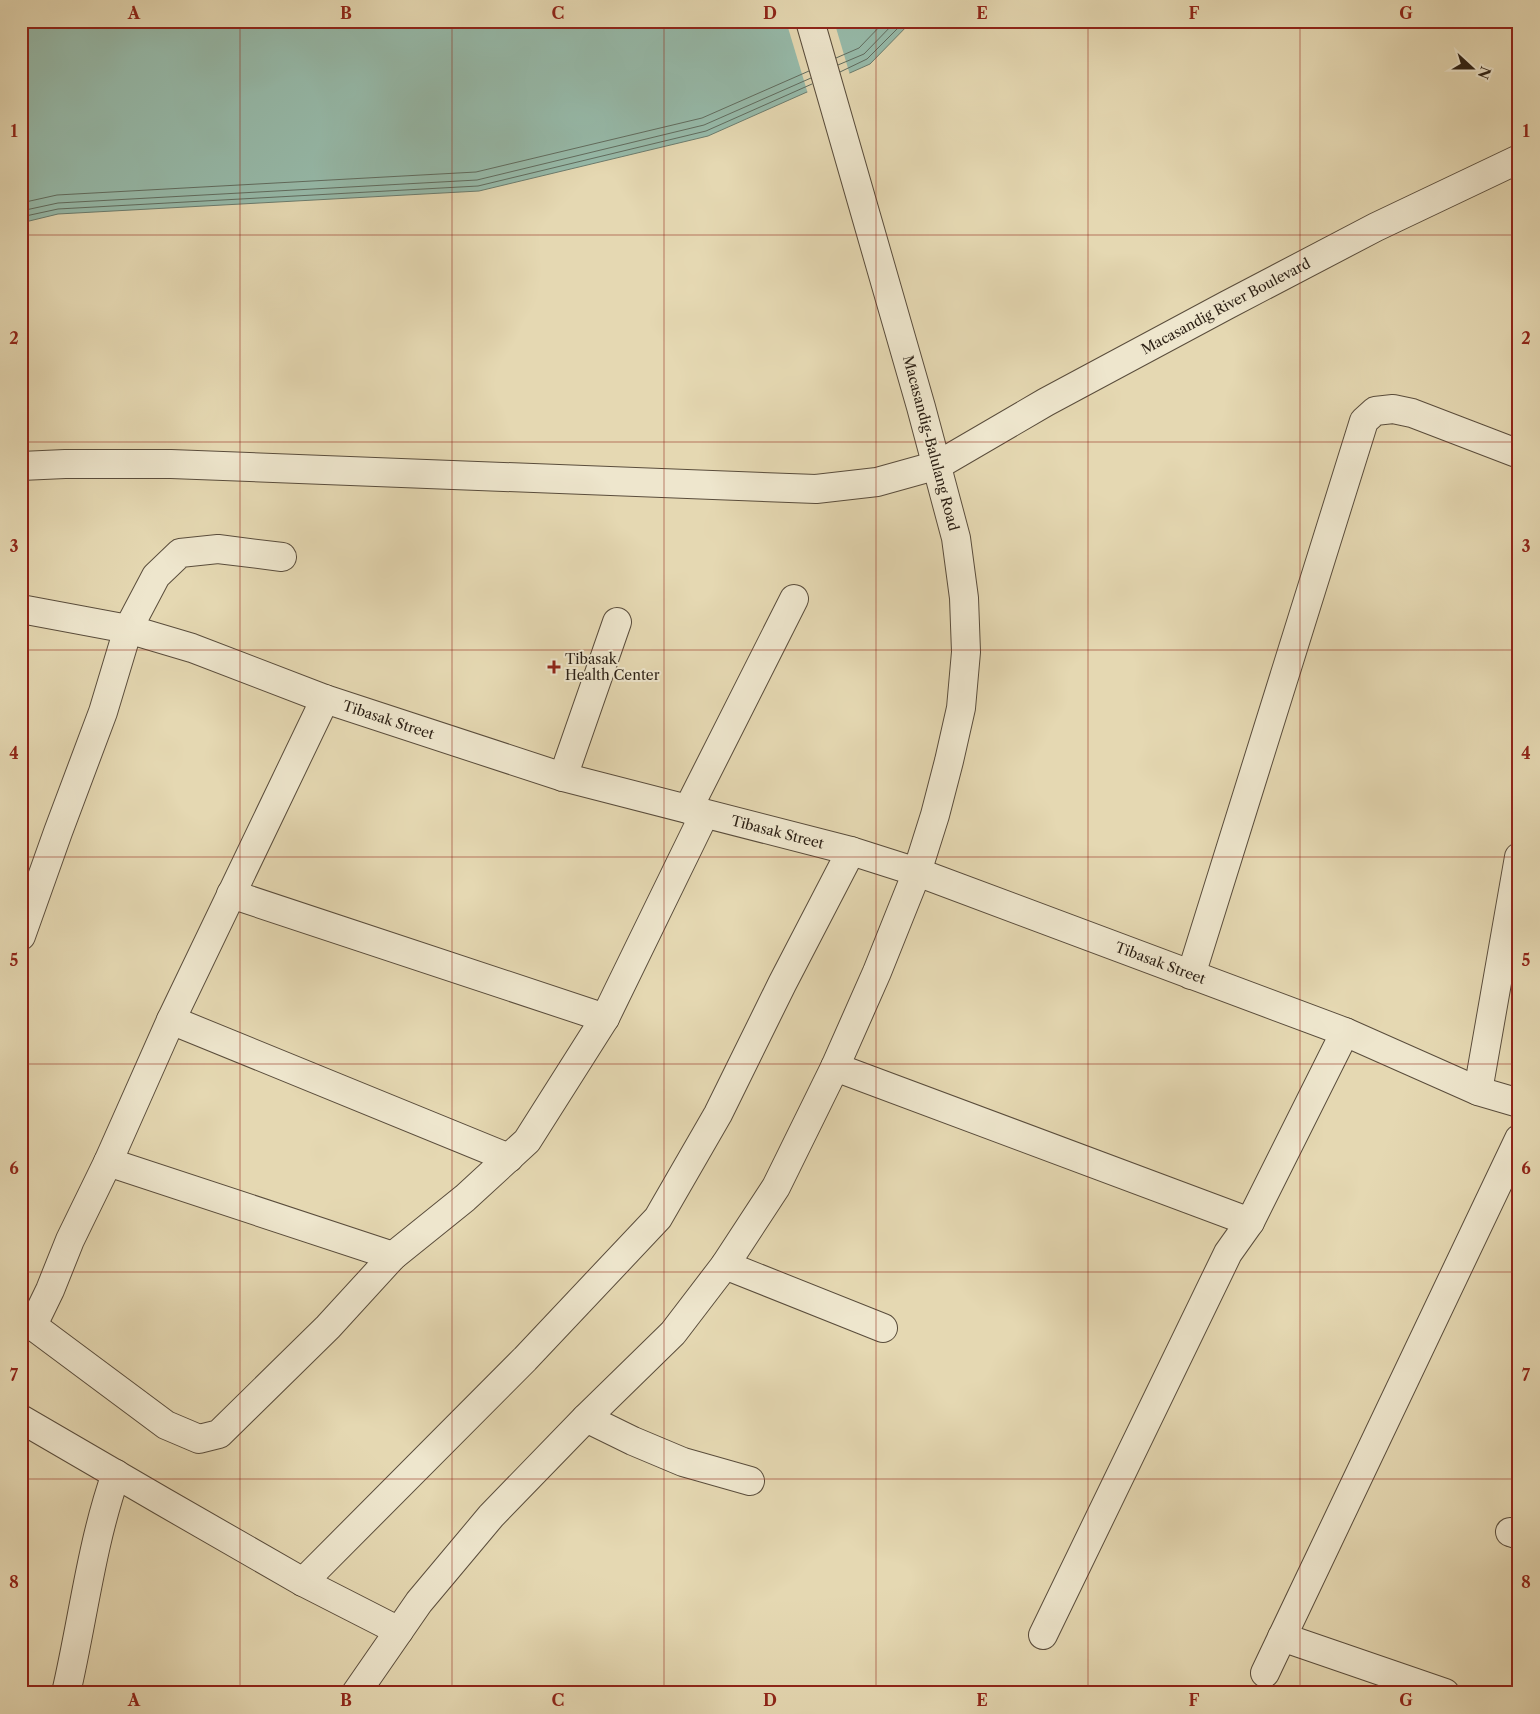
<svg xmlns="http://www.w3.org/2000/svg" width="1540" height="1714" font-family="'Libre Caslon Text',serif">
<rect width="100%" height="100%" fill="#e5d8b2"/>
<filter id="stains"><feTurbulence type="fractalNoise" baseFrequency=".004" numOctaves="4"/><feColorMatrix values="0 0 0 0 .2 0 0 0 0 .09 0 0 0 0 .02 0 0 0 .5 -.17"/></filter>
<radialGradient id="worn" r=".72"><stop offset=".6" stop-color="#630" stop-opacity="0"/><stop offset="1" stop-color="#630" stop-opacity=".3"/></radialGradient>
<path fill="#96baaa" stroke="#6b7c6e" d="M21,21H912L870,64L708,136L479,191L58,214L21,223Z"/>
<path fill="#e5d8b2" d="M786,21H834L850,75L808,94Z"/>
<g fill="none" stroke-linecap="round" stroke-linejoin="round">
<g stroke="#606c5f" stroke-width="1">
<path d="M836,58L859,48L885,21"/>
<path d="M838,65L864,54L896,21"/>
<path d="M840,72L867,59L905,21"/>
<path d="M21,203L57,195L476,172L702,118L809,71"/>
<path d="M21,211L58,203L477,180L704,125L811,78"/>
<path d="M21,217L58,209L478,186L706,131L812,84"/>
</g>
<g stroke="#5a4d3c" stroke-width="30">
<g id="minor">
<path id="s1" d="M21,466L65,464H171L816,489L877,482L938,465L1046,402L1227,305L1376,227L1519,159"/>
<path id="s2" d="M21,609L128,629L192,648L325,699L563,777L851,851L917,872L1345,1032L1478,1091L1519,1103"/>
<path d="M563,777L617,622"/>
<path d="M688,809L794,599"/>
<path d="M231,894L605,1018"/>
<path d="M21,936L58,832L103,712L128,629L156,576L180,553L218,549L282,557"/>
<path d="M1191,975L1364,421L1375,411L1393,409L1412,413L1519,454"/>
<path d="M171,1020L509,1158"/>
<path d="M835,1067L1250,1222"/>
<path d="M1478,1091L1519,857"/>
<path d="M108,1162L393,1256"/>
<path d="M725,1265L883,1328"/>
<path d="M21,1317L166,1425L199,1439L219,1434L328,1327L393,1256L465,1198L527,1141L605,1018L704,815"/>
<path d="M33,1325L50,1290L70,1240L108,1162L171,1020L325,699"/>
<path d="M586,1418L633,1441L683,1462L750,1481"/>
<path d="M21,1419L162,1501L303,1582L399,1631"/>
<path d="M1510,1532L1519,1535"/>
<path d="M303,1582L525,1359L658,1218L718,1114L782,984L851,851"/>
<path d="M1043,1635L1228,1253L1250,1222L1345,1032"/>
<path d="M1282,1637L1445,1693"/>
<path d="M1265,1673L1519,1139"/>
<path d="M66,1693C83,1620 91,1545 116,1474"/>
<path d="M356,1693L419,1602L491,1516L586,1418L673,1333L725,1265L776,1187L835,1067L877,972L917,872L935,815L949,761L961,708L966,652L964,598L956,538L921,407L810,21"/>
</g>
</g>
<use href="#minor" stroke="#eee6cd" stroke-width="28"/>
</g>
<path fill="none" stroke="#8f2418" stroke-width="1" stroke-opacity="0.55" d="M240,21V1693M452,21V1693M664,21V1693M876,21V1693M1088,21V1693M1300,21V1693M21,235H1519M21,442H1519M21,650H1519M21,857H1519M21,1064H1519M21,1272H1519M21,1479H1519"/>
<path fill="#8f2418" stroke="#eee6cd" stroke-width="2" d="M551.5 659.5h5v5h5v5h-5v5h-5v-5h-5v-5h5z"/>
<g text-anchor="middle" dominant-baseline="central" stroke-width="4" stroke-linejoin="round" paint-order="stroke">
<g font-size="14" fill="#2b1f14" stroke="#eee6cd">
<text stroke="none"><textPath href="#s1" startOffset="1249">Macasandig River Boulevard</textPath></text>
<text transform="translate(931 443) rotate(75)">Macasandig-Balulang Road</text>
<text stroke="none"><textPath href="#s2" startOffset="385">Tibasak Street</textPath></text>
<text stroke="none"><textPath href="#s2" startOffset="790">Tibasak Street</textPath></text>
<text stroke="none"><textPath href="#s2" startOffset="1195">Tibasak Street</textPath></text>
</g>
<g font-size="14" fill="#2b1f14" stroke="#eee6cd" text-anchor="start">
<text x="565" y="659">Tibasak<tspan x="565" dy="16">Health Center</tspan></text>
</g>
</g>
<rect width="1540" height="1714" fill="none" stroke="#e5d8b2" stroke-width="55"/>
<g transform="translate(1472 68) rotate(111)" stroke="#eee6cd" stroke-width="4" paint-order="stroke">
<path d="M0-4L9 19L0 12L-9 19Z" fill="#2b1f14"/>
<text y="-8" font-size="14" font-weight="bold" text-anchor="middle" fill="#2b1f14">N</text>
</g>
<rect x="28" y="28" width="1484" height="1658" fill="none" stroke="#8f2418" stroke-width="2"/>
<g font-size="16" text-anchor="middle" font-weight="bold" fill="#8f2418">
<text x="134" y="19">A</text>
<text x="346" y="19">B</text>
<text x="558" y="19">C</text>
<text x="770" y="19">D</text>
<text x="982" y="19">E</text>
<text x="1194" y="19">F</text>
<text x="1406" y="19">G</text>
<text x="14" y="137">1</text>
<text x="1526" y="137">1</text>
<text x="14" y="344">2</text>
<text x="1526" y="344">2</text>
<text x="14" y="552">3</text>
<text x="1526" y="552">3</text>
<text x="14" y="759">4</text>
<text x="1526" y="759">4</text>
<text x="14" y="966">5</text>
<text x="1526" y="966">5</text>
<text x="14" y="1174">6</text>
<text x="1526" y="1174">6</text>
<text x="14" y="1381">7</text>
<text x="1526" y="1381">7</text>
<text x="14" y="1588">8</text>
<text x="1526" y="1588">8</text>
<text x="134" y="1706">A</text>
<text x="346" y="1706">B</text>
<text x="558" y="1706">C</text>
<text x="770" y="1706">D</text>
<text x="982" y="1706">E</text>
<text x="1194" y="1706">F</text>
<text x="1406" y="1706">G</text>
</g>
<rect width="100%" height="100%" filter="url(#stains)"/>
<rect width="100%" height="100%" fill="url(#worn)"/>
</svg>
